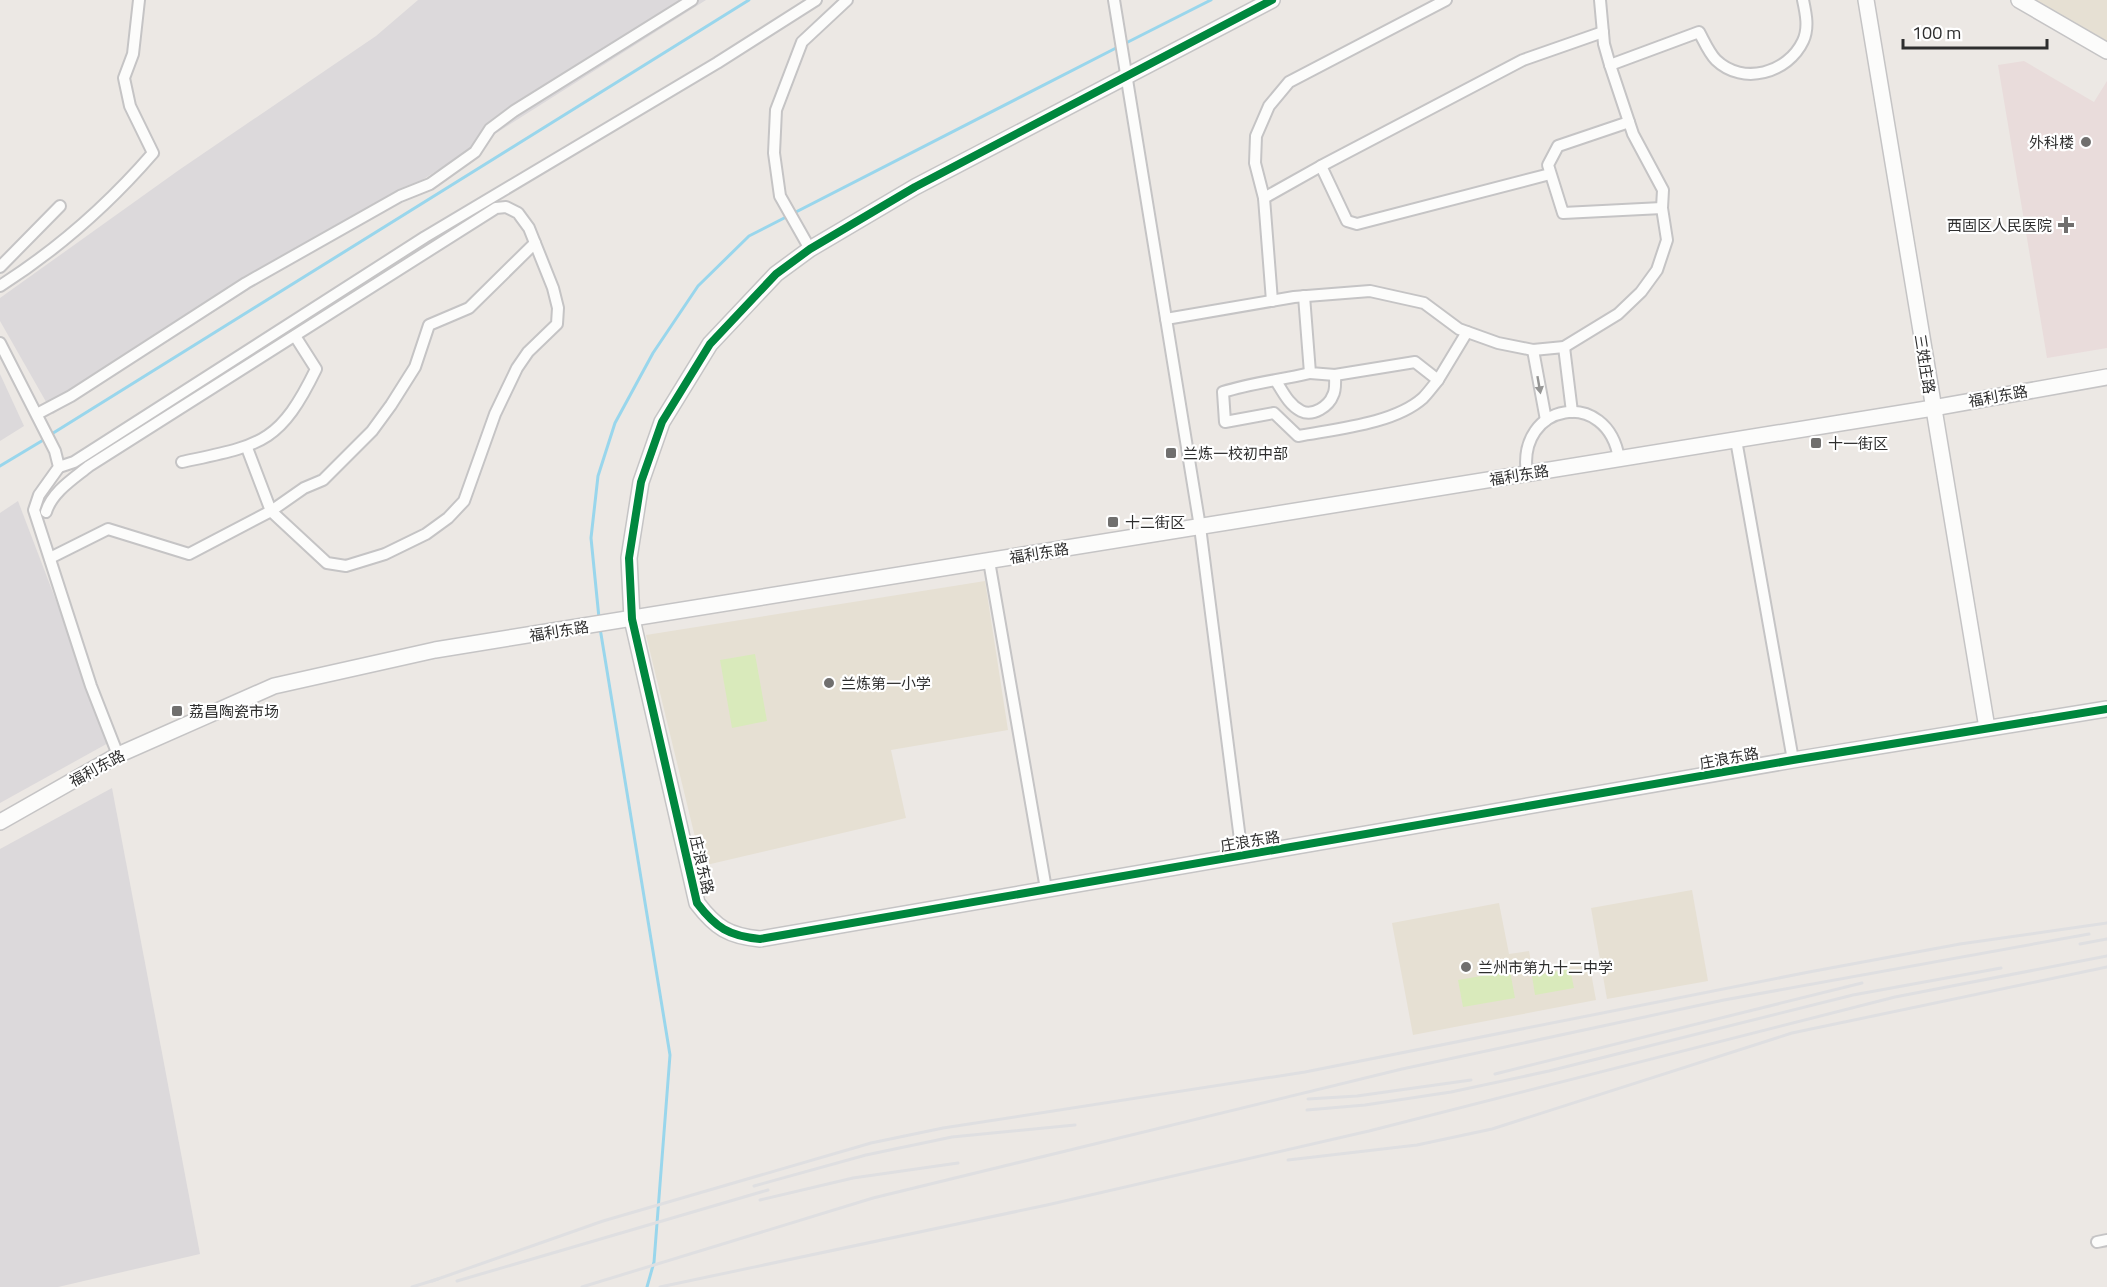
<svg xmlns="http://www.w3.org/2000/svg" width="2107" height="1287" font-family="'Titillium Web','Noto Sans SC',sans-serif">
<rect width="100%" height="100%" fill="#ece8e4"/>
<g fill="#dcd9db">
<path d="M418,0H706L53,414L0,321V298L179,170L376,36Z"/>
<path d="M0,374L24,426L0,441Z"/>
<path d="M18,501L110,742L0,803V513Z"/>
<path d="M112,788L200,1254L58,1287H0V849Z"/>
</g>
<g fill="#e6e0d3">
<path d="M2035,0H2107V42Z"/>
<path d="M985,581L1008,730L891,750L906,818L702,866L646,635Z"/>
<path d="M1692,890L1708,981L1607,999L1591,908Z"/>
<path d="M1499,903L1509,954L1529,951L1533,973L1589,962L1596,1000L1413,1035L1392,923Z"/>
</g>
<path fill="#e9dcdb" d="M2024,61L2094,102L2107,81V348L2047,358L1998,65Z"/>
<g fill="#d9eabb">
<path d="M755,654L767,721L732,728L720,660Z"/>
<path d="M1570,969L1574,988L1535,995L1532,976Z"/>
<path d="M1510,971L1515,998L1463,1007L1458,980Z"/>
</g>
<g fill="none" stroke-linecap="round" stroke-linejoin="round">
<g stroke="#99d6ec" stroke-width="3">
<path d="M1124,44L1211,0"/>
<path d="M50,435L749,0"/>
<path d="M0,466L45,439"/>
<path d="M599,618L591,538L598,476L615,423L653,353L698,286L749,236L1118,47"/>
<path d="M600,628L670,1055L654,1262L647,1287"/>
</g>
<g stroke="#c5c4c5" stroke-width="14">
<g id="street">
<path d="M1114,0L1200,527L1242,855"/>
<path d="M1610,65L1699,32C1704,41 1709,53 1716,60C1743,86 1788,73 1803,41C1809,28 1806,14 1803,0"/>
<path d="M1629,122L1558,146L1548,165L1563,213L1662,208"/>
<path d="M1550,174L1357,224L1347,221L1321,166L1523,60L1603,32"/>
<path d="M1264,198L1255,163L1256,136L1269,106L1289,82L1446,0"/>
<path d="M810,249L780,196L774,153L776,110L802,42L847,0"/>
<path d="M0,267L60,206"/>
<path d="M0,286C58,249 108,205 153,153L130,106L124,78L133,54L139,0"/>
<path d="M1304,296L1310,373L1335,375L1415,362L1438,380L1467,332"/>
<path d="M1272,301L1264,198L1321,166"/>
<path d="M1166,319L1294,297L1370,291L1424,303L1459,329L1498,343L1533,350L1564,347L1618,314L1641,292L1657,270L1667,240L1662,208L1663,190L1633,134L1610,65L1604,44L1600,0"/>
<path d="M0,343L55,451L59,467L39,495L34,510L91,686L118,755"/>
<path d="M1564,347L1572,412"/>
<path d="M1533,350L1546,420"/>
<path d="M1310,373C1281,380 1252,383 1223,392L1225,422L1274,413L1298,436C1335,429 1394,424 1423,398C1428,393 1433,386 1438,380"/>
<path d="M1276,381C1283,392 1289,405 1301,411C1313,417 1329,406 1333,395C1336,390 1335,381 1335,375"/>
<path d="M37,414L71,396L246,283L400,196L430,184L475,152L490,129L514,111L692,0"/>
<path d="M1736,440L1793,760"/>
<path d="M182,462C260,445 279,445 316,369L295,336"/>
<path d="M59,467L74,462L425,237L717,63L816,0"/>
<path d="M1527,474C1516,402 1608,387 1619,459"/>
<path d="M46,512C52,492 73,479 89,466L496,208L506,207L518,213L529,228L553,288L558,308L557,324L528,352L517,368L495,414L464,501L448,518L426,534L385,554L346,566L327,563L271,511L247,448"/>
<path d="M50,558L108,529L189,554L271,511L304,488L323,480L372,431L391,405L415,367L429,325L469,308L535,243"/>
<path d="M989,561L1046,889"/>
<path d="M2097,1242L2107,1240"/>
</g>
</g>
<g stroke="#c5c4c5" stroke-width="18">
<g id="secondary">
<path d="M1272,0L915,187L810,249L776,274L710,344L662,422L641,482L629,558L632,619L697,903C716,928 729,936 760,939L1793,760L2107,709"/>
<path d="M1866,0L1987,728"/>
<path d="M2019,0L2107,51"/>
<path d="M0,822L118,755L274,686L435,650L1933,408L2107,377"/>
</g>
</g>
<use href="#street" stroke="#fcfcfb" stroke-width="10"/>
<use href="#secondary" stroke="#fcfcfb" stroke-width="15"/>
<g stroke="#dfdfe1" stroke-width="3">
<path d="M2080,944L2107,939"/>
<path d="M1495,1074L1862,983"/>
<path d="M1308,1099L1357,1096L1471,1080"/>
<path d="M1307,1110L1365,1105L1451,1092L1549,1071L1853,995L2001,968"/>
<path d="M1288,1160L1417,1145L1492,1129L1792,1033L2107,967"/>
<path d="M754,1186L866,1155L952,1137L1075,1125"/>
<path d="M760,1200L853,1178L958,1163"/>
<path d="M432,1281L603,1221L871,1143L943,1128L1305,1072L1809,972L1960,944L2107,923"/>
<path d="M457,1281L768,1190"/>
<path d="M412,1287L438,1279"/>
<path d="M582,1287L873,1198L1402,1069L1724,1000L2089,934"/>
<path d="M660,1287L1047,1205L1369,1131L1895,997L2107,956"/>
</g>
<g stroke="#fff" stroke-width="11">
<path id="cycleway" d="M1272,0L915,187L810,249L776,274L710,344L662,422L641,482L629,558L632,619L697,903C716,928 729,936 760,939L1793,760L2107,709"/>
</g>
<use href="#cycleway" stroke="#00873e" stroke-width="8"/>
</g>
<defs><path id="oneway-solid" d="M-6-.8H1V-3.2L6.5 0L1 3.2V.8H-6Z" transform="scale(1.5)"/></defs>
<use fill="#959594" href="#oneway-solid" transform="translate(1539 385) rotate(80)"/>
<g fill="#706f6e" stroke="#fff" stroke-width="2">
<circle cx="2086" cy="142" r="6"/>
<path d="M2063 216h6v6h6v6h-6v6h-6v-6h-6v-6h6z"/>
<rect x="1810" y="437" width="12" height="12" rx="3"/>
<rect x="1165" y="447" width="12" height="12" rx="3"/>
<rect x="1107" y="516" width="12" height="12" rx="3"/>
<circle cx="829" cy="683" r="6"/>
<rect x="171" y="705" width="12" height="12" rx="3"/>
<circle cx="1466" cy="967" r="6"/>
</g>
<g text-anchor="middle" dominant-baseline="central" stroke-width="4.5" stroke-linejoin="round" paint-order="stroke">
<g font-size="15" fill="#2e2e2e" stroke="#fff" text-anchor="start">
<text x="2074" y="142" text-anchor="end">外科楼</text>
<text x="2052" y="225" text-anchor="end">西固区人民医院</text>
<text x="1828" y="443">十一街区</text>
<text x="1183" y="453">兰炼一校初中部</text>
<text x="1125" y="522">十二街区</text>
<text x="841" y="683">兰炼第一小学</text>
<text x="189" y="711">荔昌陶瓷市场</text>
<text x="1478" y="967">兰州市第九十二中学</text>
</g>
<g font-size="15" fill="#2e2e2e" stroke="#fff">
<text transform="translate(1925 364) rotate(81)">三姓庄路</text>
<text transform="translate(1998 396) rotate(-10)">福利东路</text>
<text transform="translate(1519 475) rotate(-9)">福利东路</text>
<text transform="translate(1039 553) rotate(-9)">福利东路</text>
<text transform="translate(559 631) rotate(-9)">福利东路</text>
<text transform="translate(1729 758) rotate(-10)">庄浪东路</text>
<text transform="translate(97 768) rotate(-28)">福利东路</text>
<text transform="translate(1250 841) rotate(-9)">庄浪东路</text>
<text transform="translate(702 865) rotate(77)">庄浪东路</text>
</g>
</g>
<path d="M1903 39v9h144v-9" fill="none" stroke="#2e2e2e" stroke-width="3"/>
<text x="1912" y="39" font-size="18" fill="#2e2e2e" stroke="#ffffff" stroke-width="4.5" paint-order="stroke">100 m</text>
</svg>
